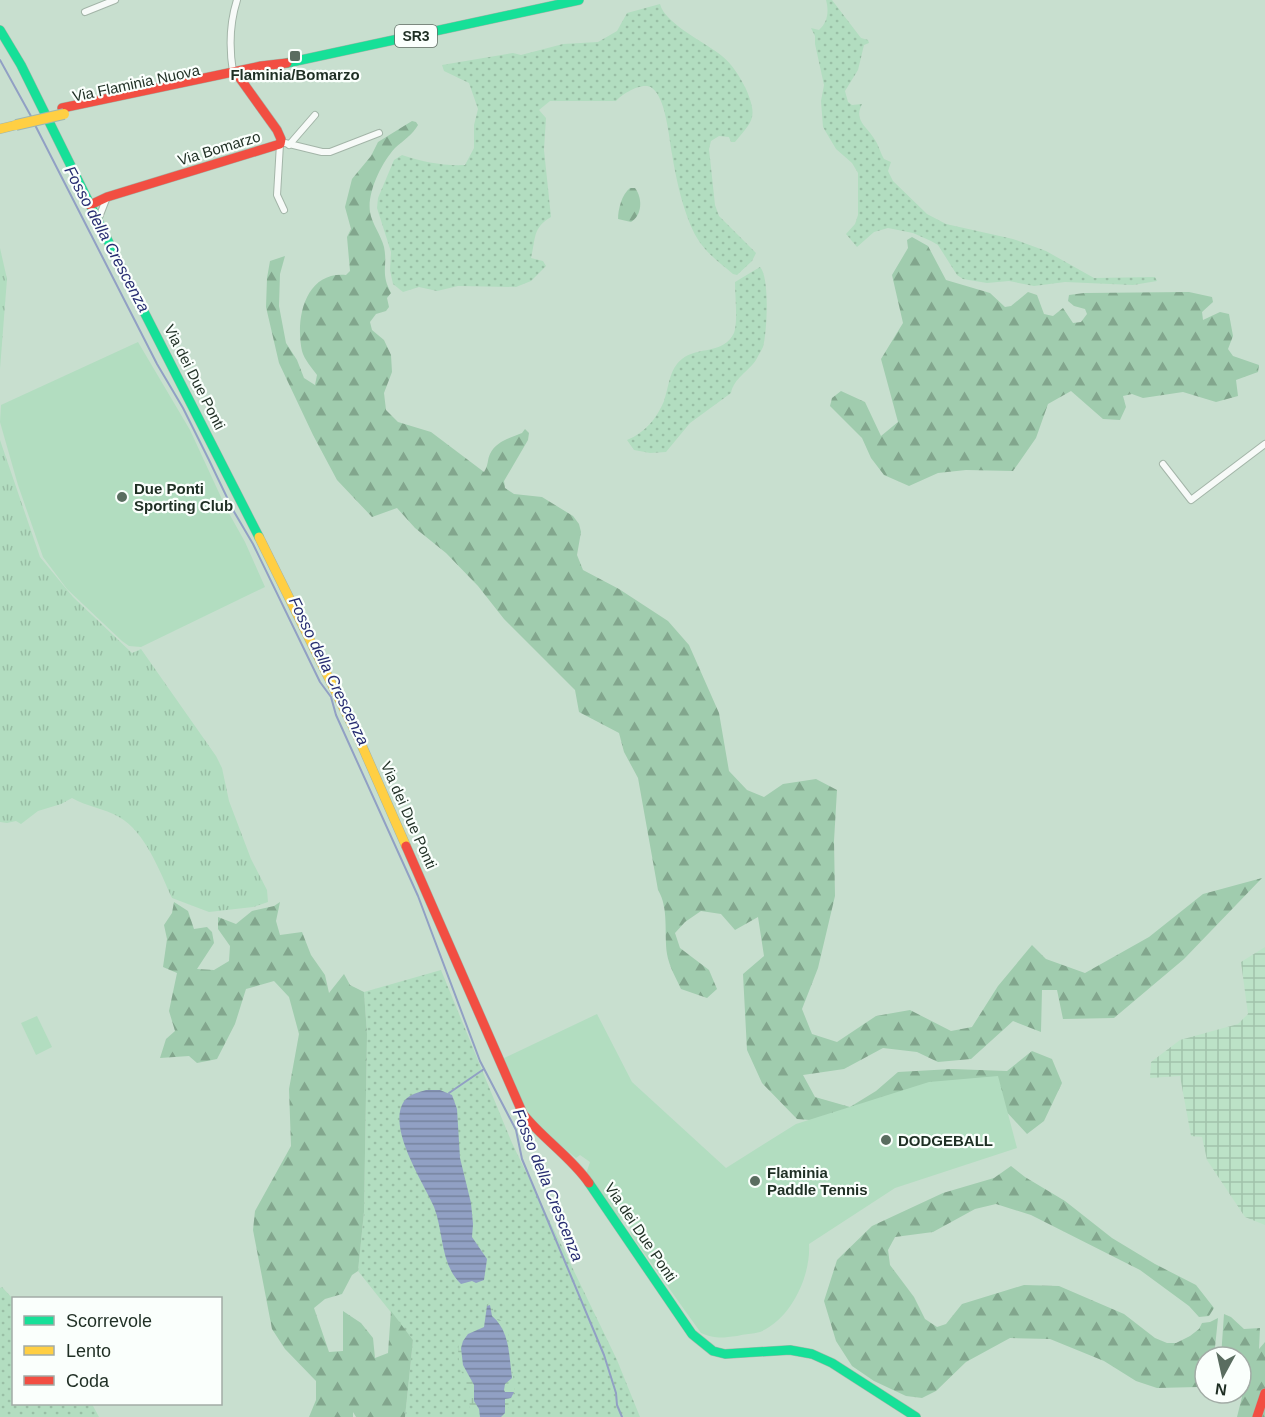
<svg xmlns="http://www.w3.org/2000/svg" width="1265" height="1417" font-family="Arial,sans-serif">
<defs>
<pattern id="industrial-grid" width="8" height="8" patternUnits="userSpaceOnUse" patternTransform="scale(1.5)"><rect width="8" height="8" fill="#bce2c7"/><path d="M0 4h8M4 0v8" fill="none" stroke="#a1c2ab"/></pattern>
<pattern id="grass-dots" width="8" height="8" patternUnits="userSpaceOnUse" patternTransform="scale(1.5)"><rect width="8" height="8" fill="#b2ddc0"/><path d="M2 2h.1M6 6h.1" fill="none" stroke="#99bea5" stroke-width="1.8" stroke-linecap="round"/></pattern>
<pattern id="forest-firs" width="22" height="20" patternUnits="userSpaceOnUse" patternTransform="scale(1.5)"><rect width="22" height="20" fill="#a0ccae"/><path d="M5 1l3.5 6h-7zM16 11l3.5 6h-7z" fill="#82a68d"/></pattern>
<pattern id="wetland-marsh" width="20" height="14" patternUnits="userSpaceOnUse" patternTransform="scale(1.5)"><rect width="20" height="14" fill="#b2ddc0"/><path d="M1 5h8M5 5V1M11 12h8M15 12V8" fill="none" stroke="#99bea5"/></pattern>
<pattern id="park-tufts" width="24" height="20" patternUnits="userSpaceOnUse" patternTransform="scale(1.5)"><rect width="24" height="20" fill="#b2ddc0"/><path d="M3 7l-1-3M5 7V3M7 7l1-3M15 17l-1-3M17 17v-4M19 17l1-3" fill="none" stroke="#99bea5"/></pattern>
<pattern id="water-rules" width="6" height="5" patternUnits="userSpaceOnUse" patternTransform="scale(1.5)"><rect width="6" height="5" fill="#91a0c4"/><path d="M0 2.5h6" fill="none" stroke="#76839f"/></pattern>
</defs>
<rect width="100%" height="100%" fill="#c8dfcf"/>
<path fill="url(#industrial-grid)" d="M1265,947V1225L1245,1217L1207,1160L1202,1137L1191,1136L1180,1076L1150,1078L1151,1062L1180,1040L1238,1024L1248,1014L1241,962Z"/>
<g fill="url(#grass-dots)">
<path d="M826,0H832L861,38L868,40L869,43L864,45L858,70L845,91L848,102L852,105L862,104C854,120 865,125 873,137C878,143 880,152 884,159L891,162L888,171L893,181L927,214L946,224L1013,239L1046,251L1094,278L1155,277L1157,281L1133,285L1065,282L1034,286L1009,281L987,283L963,279L957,275L938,245L931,241L913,233L888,228L874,232L857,247L846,234L855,224L858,215V173L852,163L836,149L823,127L821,101L824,85L815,44V36L811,28L819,30C828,22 829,11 826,0Z"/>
<path d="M660,4C665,24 705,42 722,56C733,65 740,77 746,89C758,118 753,120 735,142H731L729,137L719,136L711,141L709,149L715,205L719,216L756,253L752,261L737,275L733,274C720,263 706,253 697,238C684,216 676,179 672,154C669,138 666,98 652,88C643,81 622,94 616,101H550L539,110L546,118L544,150L551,217C532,228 536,239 531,258L543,261L546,266L531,281L516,287L458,286L437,291L419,287L403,292L393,284L390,270L391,252L377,208L378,198L394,160L402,155C423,162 443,166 465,165L474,148V125L478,109L469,83L444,71L442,65L513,53L521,55L563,44L598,42L617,31L627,13Z"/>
<path d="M760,267C770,277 767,333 763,347C761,351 758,356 756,360C748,372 734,378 731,393L690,423L666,452L650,453L634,450L627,440C645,433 657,418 664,401C669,387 669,369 682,359C698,346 723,355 734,333C738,322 735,295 735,282Z"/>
<path d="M441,970L512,1143L617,1360L640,1417H405L413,1340L358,1271L364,1212L367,1034L364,992Z"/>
<path d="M2,1287L13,1299L14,1404H92L99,1417H0V1288Z"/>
</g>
<g fill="url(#forest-firs)">
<path d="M412,121L416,122L418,125C413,134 403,141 395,148C382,162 367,192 370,212C372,224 381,235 384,247C388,266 380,273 391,293L387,298L389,307L386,311L376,314L370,322L372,330L384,340L391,355L392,372L384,393L386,410L398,422L431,432L484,472C489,464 487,460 490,454C496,441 510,438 522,433L525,429L529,433L528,440L504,481L505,488L514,494L542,497L573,516L579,524L581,532L577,555L583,570L619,589L668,621L689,645L719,713L729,771L747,790L764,797L783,784L816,779L837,790L834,841L835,896L818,968L802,1009L812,1034L837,1042L876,1016L910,1010L951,1031L972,1027L998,986L1032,945L1046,959L1085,973L1149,937L1203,894L1262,878L1184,959L1114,1018L1063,1019L1057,990H1042L1041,1032L1013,1021L971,1059L938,1062L917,1052L883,1048L844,1069L803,1075L815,1097L850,1107L876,1091L898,1072L952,1069L1007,1071L1032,1051L1052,1059L1062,1083L1044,1121L1027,1134L990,1094L876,1125L797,1119L762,1083L747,1050L743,974L764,956L758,917L735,930L721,914L701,911L685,922L675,933L680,948L709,970L717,989L707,998L681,989C676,978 669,966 667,954C664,933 669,908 658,890L638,778L624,752L619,733L579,712L575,690L504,619L478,586L446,553L415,528L397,508L372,517L337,480L313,435L279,363L266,307L267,278L270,261L285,256L280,274L279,306L286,343L297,360L304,378L315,385L317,375C312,368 304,359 302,351C295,319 305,271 346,275L350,271L347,237L351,229L345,207L352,179L371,156L378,142Z"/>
<path d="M630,188H635C643,199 642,215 631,222L618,219C618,209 622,194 630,188Z"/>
<path d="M912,237L928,246L946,280L990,293L1005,307L1011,306L1028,292L1037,295L1044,314L1053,316L1063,308L1073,323L1081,322L1087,314L1085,309L1074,306L1068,301L1069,295L1084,293L1189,292L1212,297L1213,302L1202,312L1203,320L1220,312L1229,314L1233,336L1228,349L1233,356L1259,365L1258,372L1236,380L1238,396L1216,402L1183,392L1143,398L1132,394L1123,396L1126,407L1120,420L1103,419L1071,391L1048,404L1036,438L1013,471L966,470L938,473L909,486L884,475L871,458L862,438L830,406L832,398L841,391L865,402L881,436L898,422L881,359L903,323L892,275L908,248L907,240Z"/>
<path d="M174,902L188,911L194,929L207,927L212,932L214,943L197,969L214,970L229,961L230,946L218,929V917L236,924L252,911L274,906L280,902L276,921L280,935L302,932L311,955L325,975L329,993L344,974L350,985L364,992L367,1034L364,1212L358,1271L352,1275L342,1294L325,1299L314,1308L329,1352L343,1351V1311L361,1323L373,1338L375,1358L388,1353L391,1311L413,1340L405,1417H356L353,1412V1417H309L316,1400V1381L285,1349L272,1329L253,1230L255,1211L291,1146L289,1089L299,1034L289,997L274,981L246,989L235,1024L217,1059L197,1063L189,1056L160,1058L166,1039L175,1031L169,1011L177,973L163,967L167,939L164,925L172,913Z"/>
<path d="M1011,1166L1025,1177L1065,1201L1112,1238L1155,1264L1196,1285L1214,1308L1209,1316L1199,1317L1189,1306L1140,1270L1031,1215L996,1204L975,1209L933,1232L895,1237L888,1250L890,1265L914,1297L925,1319L937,1327L946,1324L962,1304L1024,1285L1059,1286L1124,1314L1155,1338L1167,1343H1176L1190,1336L1199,1329L1202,1323L1210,1322L1218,1318L1214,1357H1205V1380L1198,1387L1157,1388L1136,1381L1104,1361L1050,1339L1010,1338L966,1362L936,1391L922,1398L906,1396L874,1381L852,1366L836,1341L824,1301L837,1260L872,1226L943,1193L994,1178Z"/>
<path d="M1224,1314L1231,1317L1244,1329L1260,1328L1259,1349L1265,1342V1417H1237L1242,1397L1240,1393L1241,1357H1221Z"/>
</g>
<path fill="url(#wetland-marsh)" d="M491,1302L495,1316L504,1323L508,1331L515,1394L504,1417H501L505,1413V1399L508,1398L504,1390L505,1384L509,1380L510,1351L504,1331L499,1321L492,1316L487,1306L484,1327L468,1334L466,1372L474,1385L480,1417H472C469,1408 470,1398 467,1389C462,1372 451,1348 465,1331C474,1320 486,1325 486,1305Z"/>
<g fill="url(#park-tufts)">
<path d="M0,248L7,279L0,369Z"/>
<path d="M0,440L40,557L73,597L132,653L141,649L216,756L222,768L229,801L251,859L267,890L268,902L253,907L209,912L172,898C160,872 145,831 119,817C104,808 87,807 72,798L61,804L38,811L21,824L16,821L7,823L0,822Z"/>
</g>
<g fill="#b2ddc0">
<path d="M138,342L190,430L226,508L245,542L265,587L141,647L129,646L122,641L67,589L43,557L18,485L0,422L1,405Z"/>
<path d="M597,1014L632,1082L726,1168L796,1124L929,1082L998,1076L1017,1148L895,1188L809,1244C811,1276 791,1319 760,1332C753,1334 744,1334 737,1336C721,1338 716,1339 701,1333L631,1235L630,1225L625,1220L618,1221L586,1174L590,1162L580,1155L576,1158L536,1124L526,1111L502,1059Z"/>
<path d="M37,1016L52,1047L36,1055L21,1023Z"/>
</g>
<g fill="url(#water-rules)">
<path d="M426,1090H440L452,1095L457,1109L460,1158L471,1203L473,1224L472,1237L487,1259L484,1280L476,1283L472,1281L461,1284C440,1264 444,1233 434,1207C424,1183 385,1126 405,1100C410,1094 420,1092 426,1090Z"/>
<path d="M490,1305L492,1316C510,1331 509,1356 512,1378L505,1384L504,1390L505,1392H514L511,1398L505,1399V1413L501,1417H480L479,1409L474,1401V1385L463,1365L461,1348L463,1341L468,1334L484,1327L487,1306Z"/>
</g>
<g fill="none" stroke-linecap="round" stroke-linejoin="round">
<g stroke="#91a0c4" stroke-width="2">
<path d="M0,60L32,118"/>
<path d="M34,123L157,364L183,408L209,460L233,510L253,544L320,682L331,697L336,715L418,896L480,1061L516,1130L522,1159L604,1355L616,1393L617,1405L622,1417"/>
<path d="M449,1093L484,1069"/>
</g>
<g stroke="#a3b5a8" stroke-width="8">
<g id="street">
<path d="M85,12L115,0"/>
<path d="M233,72C229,47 229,25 237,0"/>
<path d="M281,142L322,152H330L379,133"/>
<path d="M280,144L277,195L284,210"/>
<path d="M289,145L315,115"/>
<path d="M98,220L107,197"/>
<path d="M1163,464L1191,500L1265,444"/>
</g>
</g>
<g stroke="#a3b5a8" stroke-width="10">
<g id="fast">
<path d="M0,30L21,65L114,253L259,537"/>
<path d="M287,63L579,0"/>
<path d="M589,1183L692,1334L713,1351L725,1354L790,1350L812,1354L832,1363L916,1417"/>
</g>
</g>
<g stroke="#a3b5a8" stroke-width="10">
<g id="slow">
<path d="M0,129L16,125"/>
<path d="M259,537L359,739L406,846"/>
</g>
</g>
<g stroke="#a3b5a8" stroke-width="10">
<g id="jam">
<path d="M62,108L261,66L287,63"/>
<path d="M90,205L107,197L280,144L281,139L277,130L239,77"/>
<path d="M406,846L523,1114C543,1139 571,1157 589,1183"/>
<path d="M1257,1417L1265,1393"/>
</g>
</g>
<use href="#street" stroke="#f7faf8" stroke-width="6"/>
<use href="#fast" stroke="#16e098" stroke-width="9"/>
<use href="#slow" stroke="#ffcf43" stroke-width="9"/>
<use href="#jam" stroke="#f24e42" stroke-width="9"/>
<g stroke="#9fb6b1" stroke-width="12" stroke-linecap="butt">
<path id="slow-bridge" d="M16,125L64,114"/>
</g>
<use href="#slow-bridge" stroke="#ffcf43" stroke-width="10"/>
</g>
<g fill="#5a6d60" stroke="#fafffc" stroke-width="2">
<rect x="289" y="50" width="12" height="12" rx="3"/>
<circle cx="122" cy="497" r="6"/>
<circle cx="886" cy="1140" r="6"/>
<circle cx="755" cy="1181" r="6"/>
</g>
<g text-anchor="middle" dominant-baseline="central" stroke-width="4.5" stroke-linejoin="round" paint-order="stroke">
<rect fill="#fafffc" stroke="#616d65" stroke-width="1.5" x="395" y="25" width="42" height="22" rx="4.5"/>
<g font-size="14" font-weight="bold" fill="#1f2f24">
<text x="416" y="36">SR3</text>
</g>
<g font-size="15" font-weight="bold" fill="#1f2f24" stroke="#fafffc" text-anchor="start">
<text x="295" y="74" text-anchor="middle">Flaminia/Bomarzo</text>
<text x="134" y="488">Due Ponti<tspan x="134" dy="17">Sporting Club</tspan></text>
<text x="898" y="1140">DODGEBALL</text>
<text x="767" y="1172">Flaminia<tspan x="767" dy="17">Paddle Tennis</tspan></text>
</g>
<g font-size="15" fill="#1f2f24" stroke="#fafffc">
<text transform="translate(136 83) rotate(-12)">Via Flaminia Nuova</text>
<text transform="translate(219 148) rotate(-17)">Via Bomarzo</text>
<text transform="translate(195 377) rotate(63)">Via dei Due Ponti</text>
<text transform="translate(409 815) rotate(66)">Via dei Due Ponti</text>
<text transform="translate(641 1232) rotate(56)">Via dei Due Ponti</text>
</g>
<g font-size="16" font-style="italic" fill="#252b70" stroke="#fafffc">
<text transform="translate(107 239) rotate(62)">Fosso della Crescenza</text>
<text transform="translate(329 671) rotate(64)">Fosso della Crescenza</text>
<text transform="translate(548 1185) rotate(68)">Fosso della Crescenza</text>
</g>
</g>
<rect x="12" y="1297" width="210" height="108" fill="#fafffc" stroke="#a2aca6" stroke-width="1.5"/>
<rect x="24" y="1316" width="30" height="9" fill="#16e098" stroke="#a2aca6" stroke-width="1.5"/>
<text x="66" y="1327" font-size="18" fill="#1f2f24">Scorrevole</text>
<rect x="24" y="1346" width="30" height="9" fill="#ffcf43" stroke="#a2aca6" stroke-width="1.5"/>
<text x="66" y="1357" font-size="18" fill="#1f2f24">Lento</text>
<rect x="24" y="1376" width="30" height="9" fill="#f24e42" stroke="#a2aca6" stroke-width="1.5"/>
<text x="66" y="1387" font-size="18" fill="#1f2f24">Coda</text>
<g transform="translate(1223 1375) rotate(188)"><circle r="28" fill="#fafffc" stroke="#a2aca6" stroke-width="1.5"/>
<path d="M0-4.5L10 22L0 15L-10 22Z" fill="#5a6d60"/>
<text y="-9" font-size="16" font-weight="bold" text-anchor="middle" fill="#1f2f24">N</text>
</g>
</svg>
